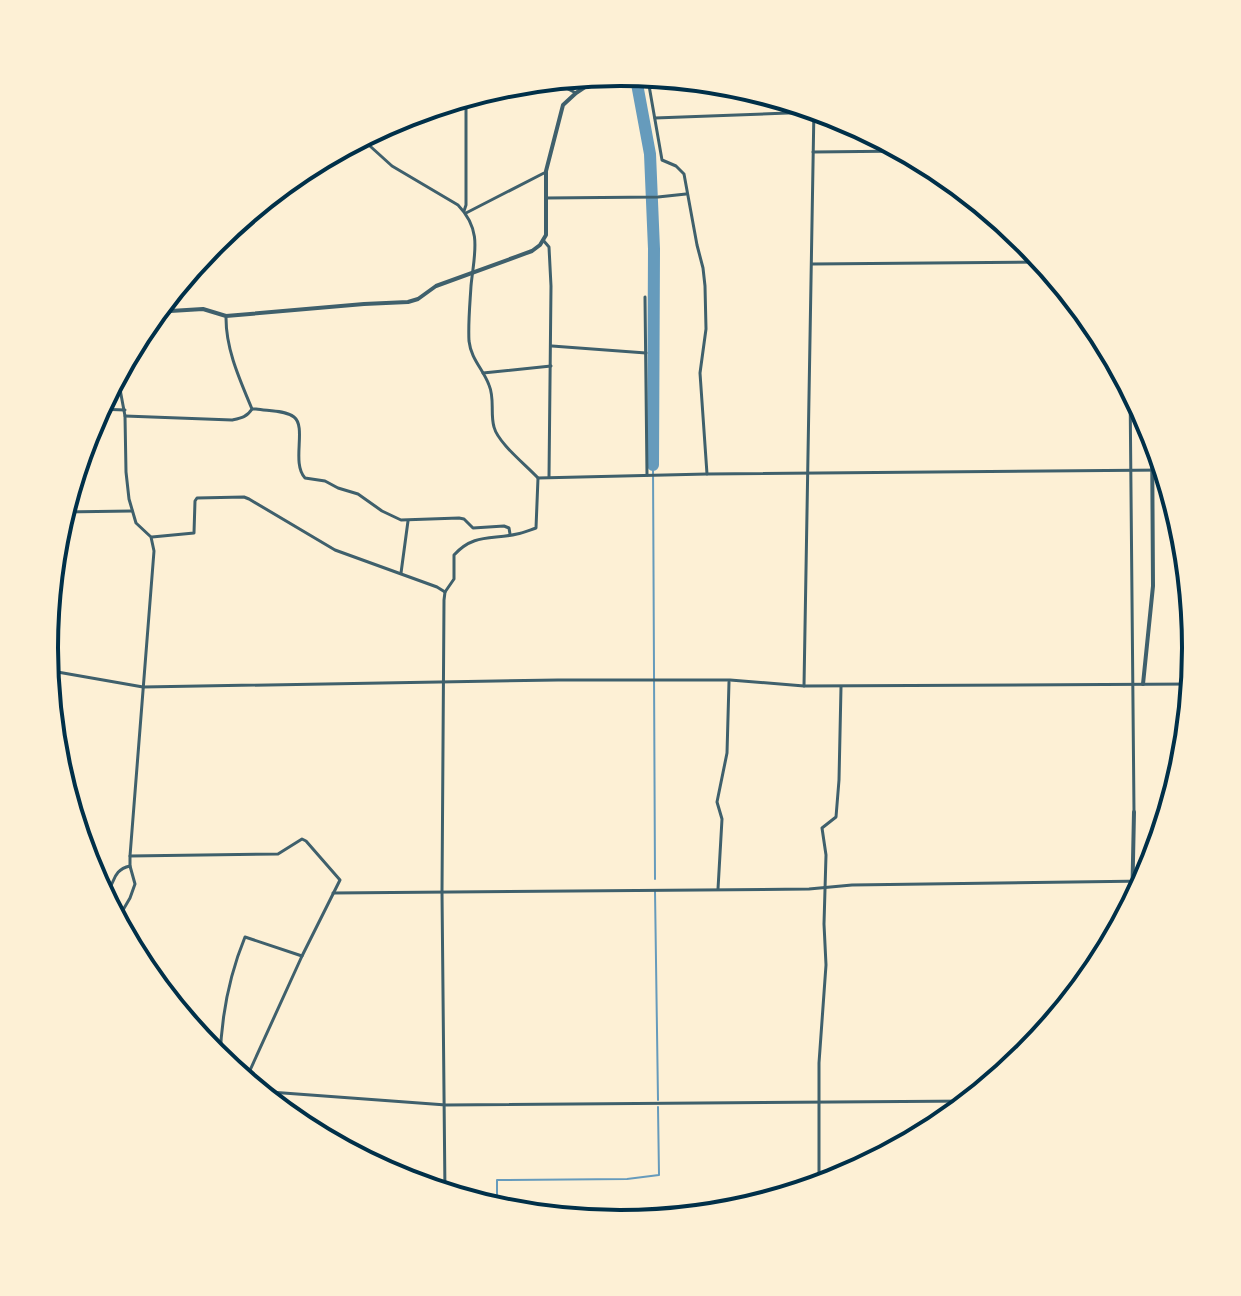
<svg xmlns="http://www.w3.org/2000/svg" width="1241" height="1296" font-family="'Work Sans',sans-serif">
<rect width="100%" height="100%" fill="#fdf0d5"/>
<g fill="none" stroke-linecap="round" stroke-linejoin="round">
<g stroke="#669bbc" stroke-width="2">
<path d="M653,465L655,879"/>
<path d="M655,891L658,1100"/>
<path d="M497,1210V1180L627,1179L659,1175L658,1107"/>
</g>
<path stroke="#669bbc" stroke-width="12" d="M635,73L650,154L654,249L653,465"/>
<g stroke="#3f606c" stroke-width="3">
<path d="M647,74L662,160L676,166L684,174L697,245L703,268L705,286L706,329L700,373L707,474"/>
<path d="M503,84L564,87L576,93"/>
<path d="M655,118L814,112"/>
<path d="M360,137L392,166L458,205C483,231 474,254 471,286C470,303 468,323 469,341C471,359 483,369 489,385C495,399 490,413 494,427C498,443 526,465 538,478L536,528C530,530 523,533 517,534C492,540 474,533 454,555V579L445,592L444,600L442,892L445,1194"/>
<path d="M813,152L908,151"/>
<path d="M546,198L658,197L686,194"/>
<path d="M464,211L466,205V95"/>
<path d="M466,213L544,173"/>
<path d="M543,240L549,247L551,286L549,477"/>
<path d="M812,264L1046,262"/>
<path d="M645,297L647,475"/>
<path d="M226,318C226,350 240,380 252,409"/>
<path d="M552,346L646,353"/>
<path d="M117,373L125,416L126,472L129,499L136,523L151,537L154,551L130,856V866L135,884L130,898L123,910L119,927"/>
<path d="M483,373L551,366"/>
<path d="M1130,384L1134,812"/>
<path d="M98,409L125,410"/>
<path d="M125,416L232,420C241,418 247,417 252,409H256C267,411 285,410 294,417C307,427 291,463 305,478L325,481L338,488L358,494L382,511L401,520L459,518L464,519L473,528L504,526L509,528L510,534"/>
<path d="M538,478L707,474L1166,470"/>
<path d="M62,512L132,511"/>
<path d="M152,537L194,533L195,501L197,498L244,497L249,499L335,550L437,587L445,592"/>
<path d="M401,573L408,521"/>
<path d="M46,670L143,687L558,680H730L804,686L1193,684"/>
<path d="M804,686L814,107"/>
<path d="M130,856L278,854L302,839L306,841L340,880L302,956L246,1079"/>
<path d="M718,889L722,819L717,802L727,753L729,682"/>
<path d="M101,893C118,889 108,871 130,866"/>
<path d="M333,893L809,889L852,885L1147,881"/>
<path d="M220,1061C221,1019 229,976 245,937L302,956"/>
<path d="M241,1079H246L248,1081L270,1092L446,1105L973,1101"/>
<path d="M267,1100L270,1092"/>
<path d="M819,1187V1063L826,965L824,924L826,855L822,828L836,817L839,780L841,687"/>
</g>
<g stroke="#3f606c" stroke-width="4">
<path d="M154,312L203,309L226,316L364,304L408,302L418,299L436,286L532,251L540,245L546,235V171L563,105L576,93L606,73"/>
<path d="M1143,684L1153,586L1152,425"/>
<path d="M1132,908L1134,812"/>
</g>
</g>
<path d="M0 0H1241V1296H0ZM58 648a562 562 0 1 1 1124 0a562 562 0 1 1-1124 0Z" fill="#fdf0d5" fill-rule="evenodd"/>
<path fill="none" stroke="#003049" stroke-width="4" d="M58 648a562 562 0 1 1 1124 0a562 562 0 1 1-1124 0Z"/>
</svg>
